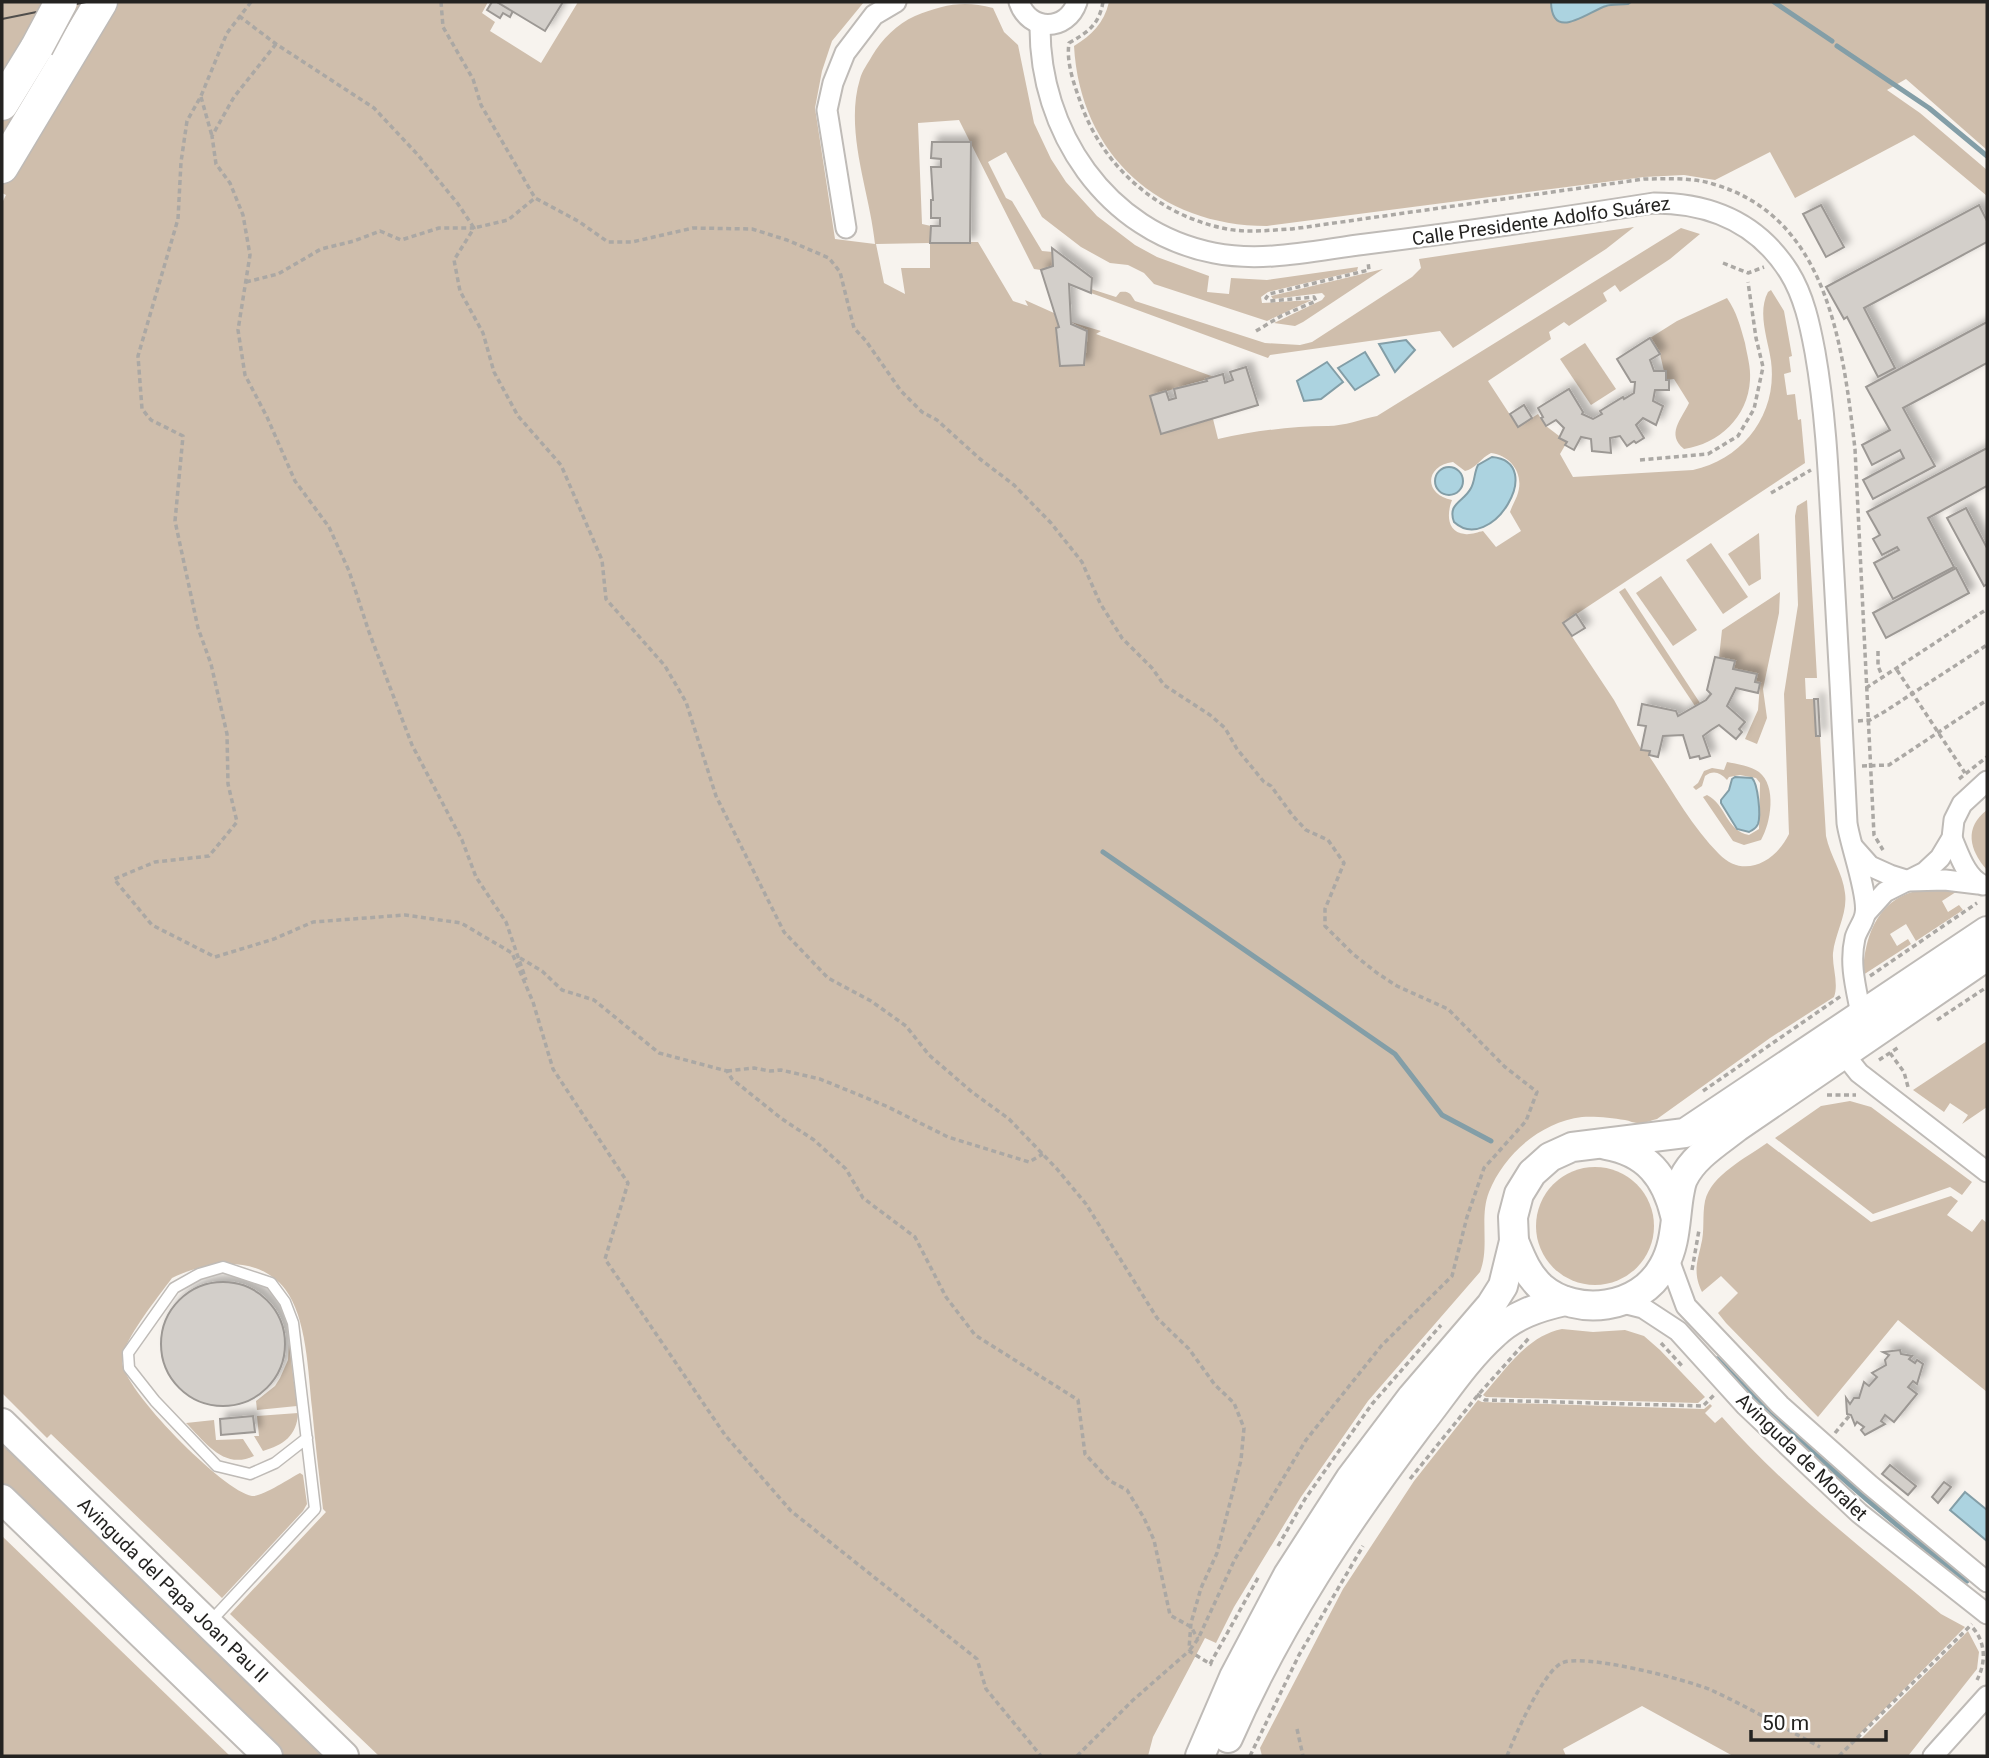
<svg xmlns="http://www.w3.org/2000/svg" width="1989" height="1758" font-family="Roboto,sans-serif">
<defs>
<filter id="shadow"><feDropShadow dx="6" dy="-6" stdDeviation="3.5" flood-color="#0004"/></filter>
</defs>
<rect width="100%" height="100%" fill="#f7f3ee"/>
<g fill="#cfbeac" fill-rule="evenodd">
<path d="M2,2H488L482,13L495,22L490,31L541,63L578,2H864L832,41L822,71L815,108L835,239L875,244C870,192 844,131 860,79C862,71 868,63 872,56C882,39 897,24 915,16C943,5 963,0 993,8L1004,32L1018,45L1034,123L1051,159L1066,182L1097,216L1135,245L1157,257L1209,276L1207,292L1229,294L1231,278L1267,280L1358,267L1357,271L1268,292L1261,297L1262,303L1312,300L1267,321L1154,284L1144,273L1128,265L1110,263L1081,247L1042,217L1006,152L988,162L1006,198L1012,201L1042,251L1053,252V266L1041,270L1034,269L959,120L918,123L922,224L931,226V242H978L1013,301L1028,306L1025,300L1054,313L1059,327L1056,328L1061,366L1084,365L1086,331L1071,322L1101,331L1096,334L1214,377L1150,396L1161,434L1213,419L1218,439C1255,431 1291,426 1328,426C1344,426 1362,419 1377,416L1681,228L1700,234L1670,259L1620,292L1615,285L1603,293L1607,301L1569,326L1564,322L1549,332L1551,339L1488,381L1518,427L1538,414L1546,426L1567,442L1560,454L1573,477L1693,470C1743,459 1778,414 1771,361C1768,339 1757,313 1768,292L1771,290L1784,311L1792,356L1789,357L1791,372L1784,374L1787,395L1795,394L1798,420L1801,419L1805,463L1563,623L1614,700L1641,749L1650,751L1649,756C1671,788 1691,826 1719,854C1744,880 1776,861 1789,834L1784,694L1798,605L1795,516L1797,506L1807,500L1817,678H1805L1806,699H1814L1816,735L1820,736L1826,836C1830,856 1843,873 1845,893C1848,913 1835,933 1833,953C1832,967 1839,983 1834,997L1770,1038L1657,1119C1652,1120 1646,1123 1641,1123C1636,1124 1630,1121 1625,1120C1612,1118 1595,1116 1582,1117C1541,1122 1504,1154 1489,1192C1479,1217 1490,1247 1480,1272L1368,1401L1301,1497L1234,1607L1216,1643L1205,1638L1153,1737L1148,1756H379L230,1614L326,1512L323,1509C319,1475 315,1441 312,1408C308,1372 307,1318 285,1289C258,1254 206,1261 172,1278C159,1296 123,1340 122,1360C120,1387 224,1492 252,1496C262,1497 290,1478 300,1473L303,1475L307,1504L303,1511L222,1598L51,1434L47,1438L2,1393V203L6,195L2,193ZM930,243V268H901L905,294L884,283L876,244ZM1491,453C1512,456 1525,475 1517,496C1515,501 1512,506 1510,512L1521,531L1496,547L1483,531C1478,532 1470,535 1465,534C1446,532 1447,513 1452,500C1424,495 1424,466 1453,462L1465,471C1474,470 1482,457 1491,453Z"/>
<path d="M1109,2H1987V150L1906,79L1887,90L1920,113L1987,170V196L1914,135L1795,198L1770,152L1715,180L1684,175L1644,177L1267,226C1159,226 1080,154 1074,46C1092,35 1104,23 1109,2Z"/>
<path d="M1634,227L1606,249L1453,348L1440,331L1270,355L1268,358L1091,293V289L1116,297L1120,292C1129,291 1130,293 1135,301L1265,343L1300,345L1312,342L1412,277L1421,268L1419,259Z"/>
<path d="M1383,269L1303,322L1295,326L1274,323L1322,300L1325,296L1322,293L1273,299L1271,296Z"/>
<path d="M1727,298C1737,313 1740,325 1745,343C1747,355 1751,367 1750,380C1748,417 1719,444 1684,449C1666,434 1681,420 1689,403L1674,379L1666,380L1660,354L1650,338L1677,321Z"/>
<path d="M1585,343L1616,389L1591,405L1560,359Z"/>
<path d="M1759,533L1761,579L1749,586L1728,554Z"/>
<path d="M1711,543L1748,597L1723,614L1686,560Z"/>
<path d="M1661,576L1697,630L1673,646L1636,593Z"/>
<path d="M1625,588L1700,703L1695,706L1619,592Z"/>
<path d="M1780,592L1779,613L1763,689L1767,718L1757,744L1745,739L1758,710L1760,684L1755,682L1757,674L1733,669L1735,661L1719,658L1722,630Z"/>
<path d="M1727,762C1737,764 1751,766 1759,772C1777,786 1771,823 1761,840L1744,845L1733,841L1703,797L1707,795C1726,804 1726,831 1749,835L1759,829L1760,783L1756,778L1740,775L1729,777L1727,780C1720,772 1713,770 1705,776L1702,786L1696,790L1693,787L1698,783L1704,771L1712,768L1724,770Z"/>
<path d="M1987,810V870C1969,850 1964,827 1987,810Z"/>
<path d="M1934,886L1959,890L1942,901L1948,912L1959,905L1963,910L1916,941L1906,924L1890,934L1897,946L1908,939L1911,944L1863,975C1864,945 1872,911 1902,896C1912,891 1924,889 1934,886Z"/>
<path d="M1987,1041V1107L1962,1124L1968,1115L1950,1103L1944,1112L1913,1090Z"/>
<path d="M1850,1101L1871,1107L1972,1182L1962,1195L1950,1187L1873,1214L1775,1138L1821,1106Z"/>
<path d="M1767,1143L1871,1222L1951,1196L1958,1201L1947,1215L1972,1232L1982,1219L1987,1223V1392L1898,1320L1818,1417L1726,1323L1718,1313L1738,1293L1721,1276L1702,1292C1693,1273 1697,1263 1701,1245C1705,1231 1702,1216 1705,1201C1711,1175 1746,1158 1767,1143Z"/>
<circle cx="1595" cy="1226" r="59"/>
<path d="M1562,1329L1593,1332L1625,1330L1644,1336L1660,1350L1705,1397L1698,1403L1486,1397L1483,1395C1506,1369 1527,1336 1562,1329Z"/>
<path d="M289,1343L297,1406L257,1410L256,1401L275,1386L280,1378L288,1360Z"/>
<path d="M1478,1400L1482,1402L1704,1409L1710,1404L1712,1406L1705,1413L1715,1423L1722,1417C1787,1491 1866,1551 1941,1614L1965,1627L1858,1736L1860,1740L1968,1631L1979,1652L1977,1669L1908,1756H1733L1642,1706L1563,1749L1566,1756H1262L1260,1748L1343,1589L1414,1481Z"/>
<path d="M298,1413C297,1436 283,1445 263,1451L254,1436H259L257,1416Z"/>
<path d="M214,1420L216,1440L243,1439L254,1456C224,1470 206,1443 186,1423Z"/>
<path d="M2,1442L326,1756H283L2,1485Z"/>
<path d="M2,1536L230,1756H2Z"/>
</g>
<g fill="#acd3e0" stroke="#839ea7" stroke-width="2">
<path d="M1551,2H1631L1628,4C1621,5 1612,4 1606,6C1589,11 1552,43 1551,2Z"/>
<path d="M1406,340L1415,350L1395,372L1379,344Z"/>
<path d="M1365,352L1379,375L1355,390L1338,368Z"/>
<path d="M1327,362L1343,382L1321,399L1304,401L1297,381Z"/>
<path d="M1492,457C1548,462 1491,556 1454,522C1447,503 1464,502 1471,488C1475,481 1474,473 1478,465Z"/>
<circle cx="1449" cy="481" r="14"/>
<path d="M1735,777L1752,778C1758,784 1761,815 1758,824C1756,829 1754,829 1749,832L1737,829L1721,803V800L1729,790L1732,779Z"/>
<path d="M1965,1492L1987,1510V1541L1950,1510Z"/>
</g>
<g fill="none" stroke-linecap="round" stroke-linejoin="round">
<g stroke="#839ea7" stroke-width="5">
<path d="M1774,2L1832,41"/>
<path d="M1837,46L1929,108L1987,156"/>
<path d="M1103,852L1395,1054L1442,1115L1491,1141"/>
<path d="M1717,1359C1795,1439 1879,1513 1967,1581"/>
</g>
</g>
<g fill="#d3cfca" stroke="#9c9894" stroke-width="2" filter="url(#shadow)">
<path d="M492,2H497L513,11L510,17L503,13L500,18L487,10Z"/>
<path d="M497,2H563L545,31Z"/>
<path d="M932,142H971L970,243H930L931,226H940V218H931V200H933L931,167H941V159L931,158Z"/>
<path d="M1821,205L1844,247L1826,257L1803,214Z"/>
<path d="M1979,205L1987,221V242L1864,308L1895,368L1878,377L1847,317L1844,319L1826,287Z"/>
<path d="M1052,248L1092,278L1091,293L1069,284L1071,324L1087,331L1084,365L1060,366L1056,328L1059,327L1041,270L1053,266Z"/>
<path d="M1987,322V363L1903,408L1935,466L1873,499L1863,480L1904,458L1900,450L1872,465L1862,445L1890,430L1866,387Z"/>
<path d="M1650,338L1660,354L1650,360L1654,371H1666V380H1669V390H1655L1653,401L1663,406L1656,425L1643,418L1636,425L1644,438L1636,443L1634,441L1627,446L1620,436L1610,438L1611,453L1592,451L1591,439L1581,437L1574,450L1565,445L1567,442L1559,438L1564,428L1556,420L1546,426L1541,418L1543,417L1538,408L1569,389L1583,412L1582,414L1593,419L1602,414L1600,411L1623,397L1624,399L1634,393L1635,382H1631L1617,359Z"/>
<path d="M1246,367L1258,405L1161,434L1150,396L1166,391L1169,400L1176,398L1174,389L1207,381L1206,379L1223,374L1225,383L1233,380L1230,372Z"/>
<path d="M1524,405L1532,418L1518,427L1510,414Z"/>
<path d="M1987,448V486L1928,518L1954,567L1893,599L1874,563L1899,550L1897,547L1882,555L1873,539L1880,535L1867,512Z"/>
<path d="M1966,508L1987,548V584L1984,586L1947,518Z"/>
<path d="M1956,568L1969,593L1886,638L1873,613Z"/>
<path d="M1576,614L1585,628L1572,636L1563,623Z"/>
<path d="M1715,657L1735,661L1733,669L1757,674L1755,682L1760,683L1758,693L1736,688L1727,706L1745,722L1739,729L1742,732L1736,739L1719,725L1711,730L1703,736L1710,756L1700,759L1699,756L1690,758L1683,735L1663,736L1658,757L1649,755L1650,751L1641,750L1646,726L1638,725L1642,704L1676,711L1678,716L1706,700L1711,694L1707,690Z"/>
<path d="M1814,699H1818L1820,736H1816Z"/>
<circle cx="223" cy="1344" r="62"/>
<path d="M1900,1350L1901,1354L1912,1356L1909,1359L1915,1363L1917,1360L1923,1364L1917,1384L1913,1381L1908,1387L1917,1394L1894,1422L1885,1415L1881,1421L1885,1424L1865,1435L1861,1430L1864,1427L1857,1422L1855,1425L1851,1415L1847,1414L1846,1398L1850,1404L1854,1398H1859L1864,1382L1869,1386L1877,1377L1872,1373L1886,1365L1885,1360L1889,1355L1883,1352Z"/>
<path d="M253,1416L255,1432L221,1435L220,1419Z"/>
<path d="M1890,1465L1916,1486L1908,1495L1882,1474Z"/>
<path d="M1944,1482L1951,1487L1938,1503L1932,1497Z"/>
</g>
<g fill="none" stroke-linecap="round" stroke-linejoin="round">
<g stroke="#bfbbb7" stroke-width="13">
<path id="service" d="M209,1623L315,1509L293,1323L285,1302L271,1283L223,1267L199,1274L174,1288L128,1353L129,1368L155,1401L217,1466L250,1474L275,1463L307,1438"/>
</g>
<g stroke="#bfbbb7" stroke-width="23">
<g id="minor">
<path d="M1019,2C1029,32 1067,32 1077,2"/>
<path d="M1040,25C1039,131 1106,232 1214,253C1264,263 1317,250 1366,244C1463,232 1559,218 1654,203C1711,203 1758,223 1789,272C1804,296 1810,325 1815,352C1827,420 1829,489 1833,558C1838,646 1843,735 1847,823C1850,845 1869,895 1865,914C1864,922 1857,930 1855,938C1849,964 1856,988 1861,1014"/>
<path d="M846,228L827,110L833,83L845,53L874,15L896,2"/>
<path d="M1952,838C1959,854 1966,878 1983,885"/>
<path d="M1854,848L1870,866L1890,875L1909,881L1945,880L1978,884"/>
<path d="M1866,913L1885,892L1925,872L1940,858L1952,838L1954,820L1962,804L1987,781"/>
<path d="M1843,1053L1859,1073L1987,1172"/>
<path d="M1668,1257L1686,1306L1780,1405L1870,1485L1987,1582"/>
<path d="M1619,1302L1643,1308L1678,1331L1746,1406L1859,1513L1987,1614"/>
<path d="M1933,1756L1987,1696"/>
</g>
</g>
<g stroke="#bfbbb7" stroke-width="32">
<g id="secondary">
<path d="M1606,1145C1647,1152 1666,1177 1675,1215"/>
<path d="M1514,1241C1521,1258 1527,1274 1541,1287C1577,1318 1640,1309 1663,1267C1676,1245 1675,1219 1679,1195C1680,1190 1681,1183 1683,1179C1693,1157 1718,1142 1737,1127L1987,956"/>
<path d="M2,1423L344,1756"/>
<path d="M2,1499L268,1756"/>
<path d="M1228,1738C1278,1624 1345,1523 1419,1425C1443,1395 1465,1360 1494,1334C1514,1315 1538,1307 1565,1301"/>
<path d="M1200,1756L1234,1677L1288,1575L1350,1479L1412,1397L1491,1305L1503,1286L1514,1241L1513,1217L1519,1194L1532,1173L1550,1157L1572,1147L1685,1133L1987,931"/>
</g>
</g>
<g stroke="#bfbbb7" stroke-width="35">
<g id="trunk">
<path d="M2,104L37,47"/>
<path d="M2,167L101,2"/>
</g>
</g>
<g stroke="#aba8a4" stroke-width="3.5" stroke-dasharray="5 3.5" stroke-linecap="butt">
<path d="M251,2L227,33L201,96L187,121L181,162L178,219L138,356L142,409L151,420L183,436L175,521L198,628L211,664L227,734L228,784L237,822L209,856L155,862L114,879L152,925L215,957L274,939L313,922L405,915L461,923L512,953L533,1002L553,1069L628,1183L605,1259L725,1435L791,1511L977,1659L986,1689L1041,1756"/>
<path d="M441,2L443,27L473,79L481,105L535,198L578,221L608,242H632L693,228L752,229L787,240L829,258L840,272L854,328L866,341L901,391L922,412L937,420L980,459L1014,485L1051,523L1082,562L1100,603L1122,638L1152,668L1164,685L1210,715L1225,728L1237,749L1264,782L1271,786L1293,816L1306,830L1328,840L1344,863L1325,909V926L1353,954L1377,973L1397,986L1448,1009L1505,1067L1537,1092L1526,1121L1484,1168L1467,1217L1452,1276L1382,1345L1306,1440L1235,1559L1198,1639L1189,1651"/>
<path d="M1103,2C1099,25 1088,32 1069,43C1066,62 1074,84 1080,101C1102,167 1159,216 1227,229C1248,233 1270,230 1292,229L1644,179C1667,179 1691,177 1713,184C1829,217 1843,348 1855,449L1874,835L1883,850"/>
<path d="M239,16L276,44L374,108L418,155L458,204L474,228L508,220L535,198"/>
<path d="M276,44L234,97L212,136L216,164L230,183L243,215L250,255L238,330L245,375L267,417L295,481L329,527L349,571L369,632L412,745L462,840L476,877L506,922L526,980"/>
<path d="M201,97L212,136"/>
<path d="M1723,263L1748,273L1764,267"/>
<path d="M246,282L278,274L321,249L354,241L380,231L401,240L439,228H474L454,260L460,291L483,333L494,372L518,416L561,465L602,560L606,599L665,666L686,702L716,796L784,932L828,978L871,1001L906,1026L929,1055L972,1092L1009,1119L1057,1169L1086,1204L1157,1318L1189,1349L1215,1385L1234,1403L1244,1428L1241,1460L1217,1553L1201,1588L1191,1623L1189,1649"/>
<path d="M1256,331L1281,316L1316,301L1314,297L1270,301L1266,298L1269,294L1369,270L1368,262"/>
<path d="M1640,460L1708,454L1738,436L1754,409L1763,367L1756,338L1748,282"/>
<path d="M1771,493L1811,470"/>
<path d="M1878,651V666L1883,678"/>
<path d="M1897,670L1965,773"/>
<path d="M1866,688L1987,609"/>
<path d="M1858,721L1870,720L1884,712L1987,645"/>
<path d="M1862,766L1889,765L1987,700"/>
<path d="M1959,779L1987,757"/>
<path d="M520,958L542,971L562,990L594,1000L659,1053L727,1071L732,1079L782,1119L814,1140L846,1169L863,1198L915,1237L946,1297L975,1335L1078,1400L1085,1454L1110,1481L1127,1490L1144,1518L1154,1540L1170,1615L1191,1627L1198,1639"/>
<path d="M1870,976L1977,903"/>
<path d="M1937,1020L1987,987"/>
<path d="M1890,1053L1904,1072L1908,1087"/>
<path d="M1879,1060L1899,1047"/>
<path d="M727,1071L754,1068L770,1071L781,1070L820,1079L886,1106L948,1137L1029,1162L1043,1154"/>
<path d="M1703,1091L1841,996"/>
<path d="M1827,1095H1856"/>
<path d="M1692,1270L1699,1230"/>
<path d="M1661,1343L1684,1368"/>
<path d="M1477,1394L1485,1400L1703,1406L1714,1395"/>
<path d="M1835,1433L1850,1415"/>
<path d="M1410,1479L1478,1395L1529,1338"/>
<path d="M1278,1546L1305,1499L1372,1404L1441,1325"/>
<path d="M1973,1628C1986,1643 1986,1663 1977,1680"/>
<path d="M1210,1664L1259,1576"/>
<path d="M1297,1729L1303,1756"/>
<path d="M1077,1756L1132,1701L1189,1651L1212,1665"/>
<path d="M1250,1756L1299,1655L1363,1546"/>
<path d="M1507,1756C1515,1735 1542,1675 1560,1664C1578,1651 1688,1680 1711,1690C1748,1707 1784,1728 1820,1747"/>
<path d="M1839,1756L1972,1624"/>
</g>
<use href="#service" stroke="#fff" stroke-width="10"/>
<use href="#minor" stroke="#fff" stroke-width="19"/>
<use href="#secondary" stroke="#fff" stroke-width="28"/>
<use href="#trunk" stroke="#fff" stroke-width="32"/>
<path stroke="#504e4c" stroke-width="2" d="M2,19L86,2"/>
<g stroke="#bfbbb7" stroke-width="35" stroke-linecap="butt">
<path id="trunk-bridge" d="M37,47L61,2"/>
</g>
<use href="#trunk-bridge" stroke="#fff" stroke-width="32"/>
</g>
<g text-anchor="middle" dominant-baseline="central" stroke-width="5" stroke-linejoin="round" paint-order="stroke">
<g font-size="19" fill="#242321" stroke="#fff">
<text transform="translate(1541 221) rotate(-8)">Calle Presidente Adolfo Suárez</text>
<text transform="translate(1802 1457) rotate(44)">Avinguda de Moralet</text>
<text transform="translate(173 1590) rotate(44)">Avinguda del Papa Joan Pau II</text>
</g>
</g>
<rect width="1989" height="1758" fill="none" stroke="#242321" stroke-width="7"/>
<path d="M1751 1730v10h135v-10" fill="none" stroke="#242321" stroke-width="3.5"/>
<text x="1762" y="1730" font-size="21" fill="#242321" stroke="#ffffff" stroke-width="5" paint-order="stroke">50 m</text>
</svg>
